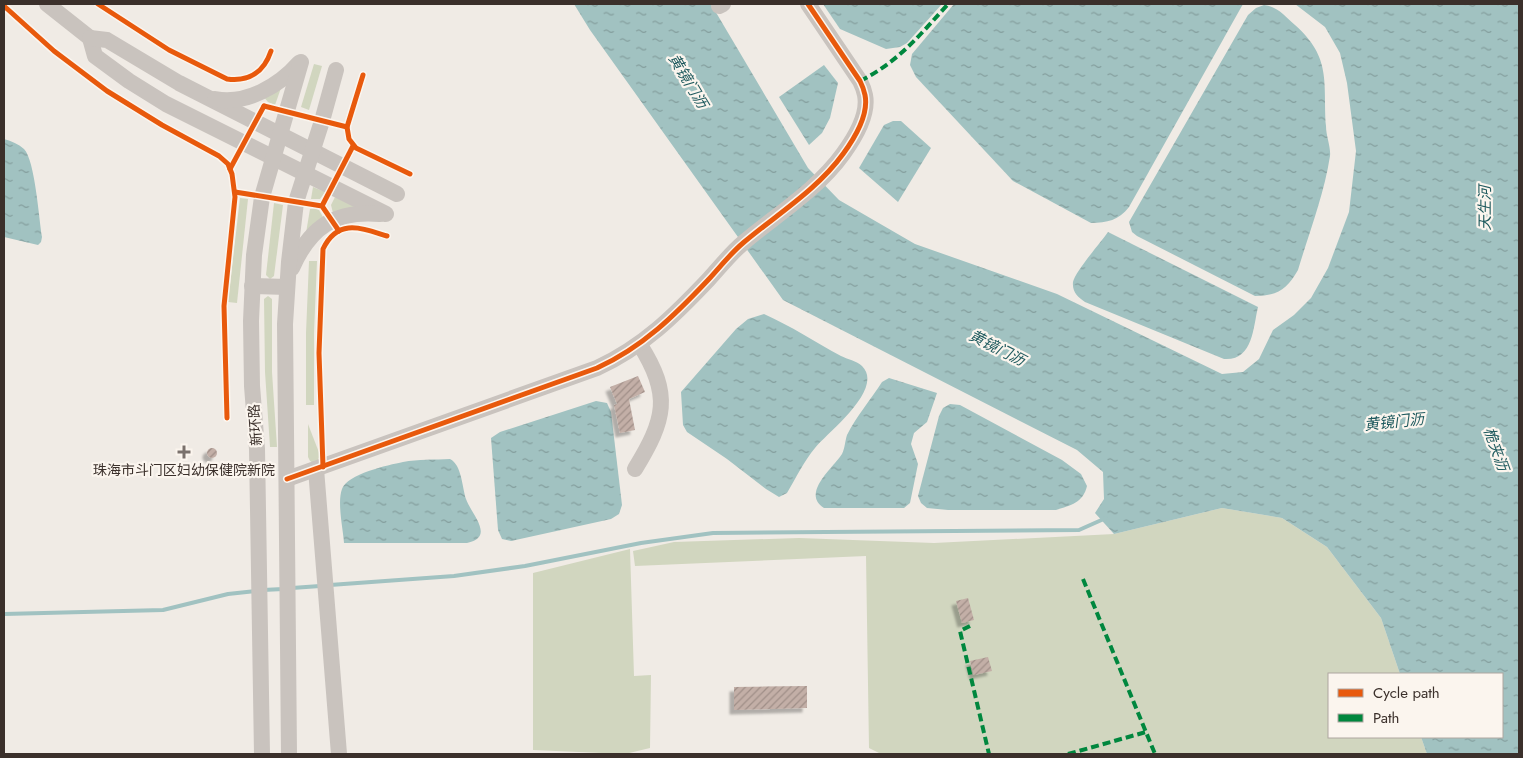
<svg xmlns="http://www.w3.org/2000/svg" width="1523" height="758" font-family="Jost,'Noto Sans SC',sans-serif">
<defs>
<pattern id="water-ripples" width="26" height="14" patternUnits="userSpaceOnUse" patternTransform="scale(1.25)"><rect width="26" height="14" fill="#a1c2c1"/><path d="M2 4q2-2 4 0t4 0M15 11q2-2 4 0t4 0" fill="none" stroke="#849e9d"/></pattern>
<pattern id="building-hatch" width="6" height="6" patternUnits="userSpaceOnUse" patternTransform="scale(1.25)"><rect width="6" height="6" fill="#c3afa7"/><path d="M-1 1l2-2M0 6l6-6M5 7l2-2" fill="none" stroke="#a08f88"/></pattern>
<filter id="shadow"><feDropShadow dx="-4.5" dy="4.5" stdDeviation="1" flood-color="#0004"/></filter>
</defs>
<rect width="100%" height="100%" fill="#f0ebe5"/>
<g fill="#d1d6bf">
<path d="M314,64L322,66L309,110L301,107Z"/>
<path d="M281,88L275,105L268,102L263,96Z"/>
<path d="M313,187L325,192L320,199H311Z"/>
<path d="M335,197L356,207L333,213L331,205Z"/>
<path d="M240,198L248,199L237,303L228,302Z"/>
<path d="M274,203L283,205L274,276L270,279L266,275Z"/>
<path d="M315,208L319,210L323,217L306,233L310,209Z"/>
<path d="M309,261H317L314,333V405H306V333Z"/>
<path d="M268,296L272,299V372L277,447H270L265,372L264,299Z"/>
<path d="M308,424L320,455L316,465L310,461L308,457Z"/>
<path d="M1222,508L1282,518L1327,547L1381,618L1400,674H1329V737H1421L1427,754H881L869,748L866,556L635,566L633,551L674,542L799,538L934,543L1114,534Z"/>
<path d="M630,549L634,676L651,675L650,748L625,754L533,750V573Z"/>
</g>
<g fill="url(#water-ripples)">
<path d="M574,4H711L808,168L839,200L915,244L1057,294L1222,374L1243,372L1259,359L1273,330L1294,315L1311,298L1328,268L1349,212L1356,151L1347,83L1340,53L1325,27L1295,4H1519V754H1427L1421,737H1502V674H1400L1381,618L1327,547L1282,518L1222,508L1114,534L1095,513L1104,499L1103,472L1077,450L783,300L590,30Z"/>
<path d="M823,4H942L907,43L900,47L886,49L840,29Z"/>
<path d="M954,4H1243L1129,207C1119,220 1107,223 1091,223L1013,181L916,77L910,65L912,54Z"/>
<path d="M1264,5C1277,6 1285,16 1295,25C1332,58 1323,82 1326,126C1326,136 1331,147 1330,156C1324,195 1309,233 1298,270C1287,289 1278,296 1255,296L1137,236L1132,232L1129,222L1248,15L1256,8Z"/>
<path d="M824,65L838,83L830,118L822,133L809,145L779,97Z"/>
<path d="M893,121H901L931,148L898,202L859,168L884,125Z"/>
<path d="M4,139C12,141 18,144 24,149C35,160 39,219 42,237L41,242L38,245L4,237Z"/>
<path d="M1108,232L1258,307C1253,328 1253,361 1224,359L1085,302C1078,297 1072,292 1073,282C1075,272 1101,242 1108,232Z"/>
<path d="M764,314C791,326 815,342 841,356C847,359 857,361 862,366C885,389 828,432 815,448C804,461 796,478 787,493L779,497L766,489L727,459L687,432L683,425L681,392L736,329L748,319Z"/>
<path d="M889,378L937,393L927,422L914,433L911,444L918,464L910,503L904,508H824C801,493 833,468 842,454C845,448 845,441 847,435C856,417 871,399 882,382Z"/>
<path d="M596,401L607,403L611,412L622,505L619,514L611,519L511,541L502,539L498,530L491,438L500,432Z"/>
<path d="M950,404L960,405L1062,460L1081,474L1087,486C1083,503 1071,505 1056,510H948L927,508L921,503L918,496L939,416L943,408Z"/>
<path d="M450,459C462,465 462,487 466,499C471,514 496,537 467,543H344C343,529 337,502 342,489C347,474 388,465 403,462C418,459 435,460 450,459Z"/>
</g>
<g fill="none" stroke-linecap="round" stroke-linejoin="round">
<g stroke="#a1c2c1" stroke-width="4">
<path d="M330,585L454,576L525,566L641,543L713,533L1079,530L1106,518"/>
<path d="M292,588L320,586"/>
<path d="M263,590L283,589"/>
<path d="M4,614L163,610L228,594L256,591"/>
</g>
</g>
<g fill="url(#building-hatch)" filter="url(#shadow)">
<path d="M638,376L645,392L629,399L635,430L620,433L614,405L617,404L610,387Z"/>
<circle cx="212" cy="453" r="5"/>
<path d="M968,598L974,620L962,623L956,601Z"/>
<path d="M988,657L992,671L974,675L970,661Z"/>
<path d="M807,686V708L734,710V687Z"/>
</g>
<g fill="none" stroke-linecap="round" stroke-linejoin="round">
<g stroke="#c9c3be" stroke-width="16">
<path d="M47,4L90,38"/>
<path d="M719,6L723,4"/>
<path d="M90,38L95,56L129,81L166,104L386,214"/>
<path d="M90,38L107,40L179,83L397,194"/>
<path d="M215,99C246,105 279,86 299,63"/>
<path d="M292,268C310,227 335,210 380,214"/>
<path d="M252,286L287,287"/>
<path d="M316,469L339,754"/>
<path d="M635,469C665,420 672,395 640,345"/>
<path d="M287,479L597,368C643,347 675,315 709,279C720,267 731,253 743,243C776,215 817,190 843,154C854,139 869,115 865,95C864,90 862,85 860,81L808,4"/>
<path d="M262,754L257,449L252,386L251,321L254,255L262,197L301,62"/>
<path d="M289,754L285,324L289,262L296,202L322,121L336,70"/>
</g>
<g stroke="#00873e" stroke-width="4" stroke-dasharray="8 4" stroke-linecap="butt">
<path d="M860,81C897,63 921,34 948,4"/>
<path d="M1083,579L1155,754"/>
<path d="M970,626L960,631L989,754"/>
<path d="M1068,754L1146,732"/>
</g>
<g stroke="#fbf5ee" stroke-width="8">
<g id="cycleway">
<path d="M98,4L169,50L227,79C249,82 264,72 271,51"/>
<path d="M4,6L54,51L107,91L162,125L219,156L228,164L232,174L235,197L224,306L227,418"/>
<path d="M363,75L347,127L349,139L356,148L410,174"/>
<path d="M264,106L347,127"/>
<path d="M230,169L264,106"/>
<path d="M235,192L322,206L339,231"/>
<path d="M322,206L353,146"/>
<path d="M323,467L319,353L323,249C338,218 361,228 387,236"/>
<path d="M287,479L597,368C643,347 675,315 709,279C720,267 731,253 743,243C776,215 817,190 843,154C854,139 869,115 865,95C864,90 862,85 860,81L808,4"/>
</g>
</g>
<use href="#cycleway" stroke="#e8590c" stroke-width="5"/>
</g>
<path fill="#7a716c" stroke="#fbf5ee" stroke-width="2" d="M181.5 444.5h5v5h5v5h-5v5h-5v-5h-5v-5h5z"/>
<g text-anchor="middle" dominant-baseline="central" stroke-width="4.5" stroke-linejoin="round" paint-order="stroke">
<g font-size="14" fill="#3b302b" stroke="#fbf5ee">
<text transform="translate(255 425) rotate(-94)">新环路</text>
</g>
<g font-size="14" fill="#3b302b" stroke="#fbf5ee">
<text x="184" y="470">珠海市斗门区妇幼保健院新院</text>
</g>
<g font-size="15" font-style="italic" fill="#1f5a5e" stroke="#fbf5ee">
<text transform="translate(688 81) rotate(59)">黄镜门沥</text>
<text transform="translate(1485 208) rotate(-90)">天生河</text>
<text transform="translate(997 348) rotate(27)">黄镜门沥</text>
<text transform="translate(1394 422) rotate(-6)">黄镜门沥</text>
<text transform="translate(1496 449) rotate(70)">桅夹沥</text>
</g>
</g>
<rect width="1523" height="758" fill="none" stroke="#3b302b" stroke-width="10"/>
<rect x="1328" y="673" width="175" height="65" fill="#fbf5ee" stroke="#aea6a0"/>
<rect x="1338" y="689" width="25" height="8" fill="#e8590c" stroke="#aea6a0"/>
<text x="1373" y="698" font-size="15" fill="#3b302b">Cycle path</text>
<rect x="1338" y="714" width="25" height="8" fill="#00873e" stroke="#aea6a0"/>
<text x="1373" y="723" font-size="15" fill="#3b302b">Path</text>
</svg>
